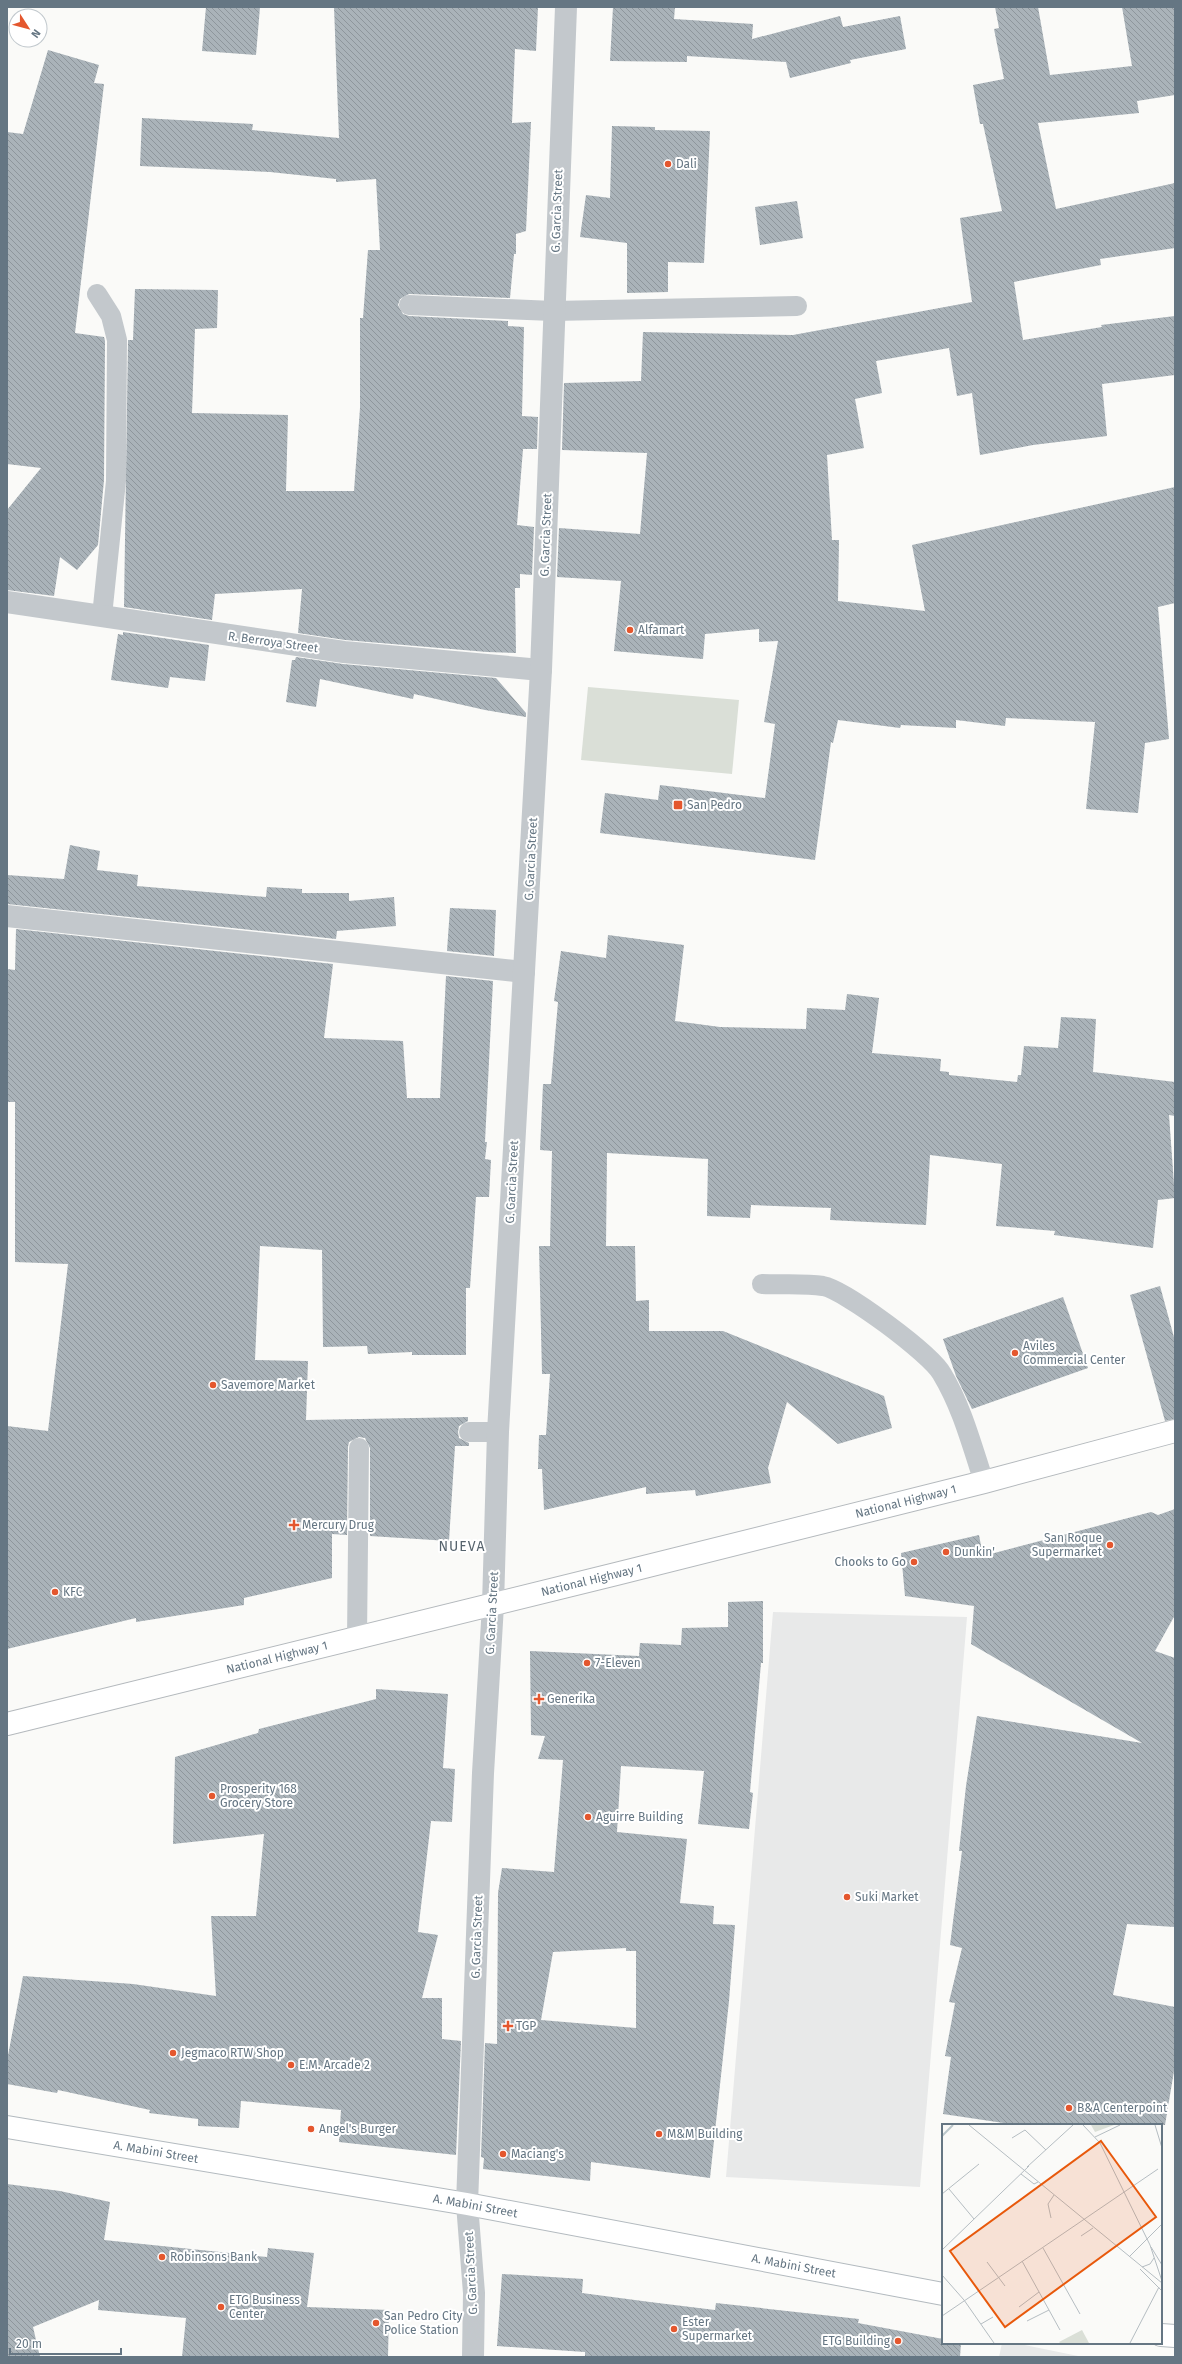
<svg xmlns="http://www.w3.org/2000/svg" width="1182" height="2364" font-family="'Fira Sans',sans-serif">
<defs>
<pattern id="building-back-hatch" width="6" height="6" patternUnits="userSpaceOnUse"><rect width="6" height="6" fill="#aab3b9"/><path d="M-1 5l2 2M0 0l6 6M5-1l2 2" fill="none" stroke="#8e969c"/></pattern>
</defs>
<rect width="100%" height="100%" fill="#fafaf8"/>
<g fill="#e8e9e9">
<path d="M773,1612L967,1617L920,2187L726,2177Z"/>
<path d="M1002,2343H1015L1083,2357H999Z"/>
</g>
<path fill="#dadfd7" d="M588,687L739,700L732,774L581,760Z"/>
<g fill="url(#building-back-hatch)" fill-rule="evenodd">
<path d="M206,7H260L256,55L202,51Z"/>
<path d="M334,7H538L536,51L515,49L512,123L531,122L526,231L516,234V254H514L510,298L409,294L400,299L398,305L403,314L409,316L508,321V326L524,327L522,416L538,417L537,449H523L517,525L534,527L532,575L520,574V588H515L516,653L487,652L345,640L298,633L302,589L215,594L212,620L124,607L128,340H133L135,289L218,290L217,328L195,329L192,413L288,415L286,491H354L360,408V318H363L368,250H380L376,179L336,182V179L270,172L140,166L142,118L253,124L252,130L339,138Z"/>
<path d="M613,7H675L674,19L753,24L752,39L840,16L843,27L900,16L906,49L850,60L851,63L790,78L786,62L687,56V62L610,61Z"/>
<path d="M995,7H1038L1050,75L1132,66L1122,7H1175V95L1137,101L1139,113L1038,123L1056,209L1175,183V248L1100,259L1101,265L1014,282L1023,340L1102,327L1101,325L1175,316V375L1102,384L1107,436L1033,445L980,455L972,393L957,396L949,348L876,361L882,393L855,399L864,448L827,455L832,540H839L838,601L925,611L912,545L1175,487V603L1158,607L1169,739L1145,743L1138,813L1086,809L1095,722L1006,718L1005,726L956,720V728L901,725L900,728L838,720L833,743L831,742L815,860L600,833L605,793L658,800L660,785L765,798L775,724L764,722L778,641L759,642V629L705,634L703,659L614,651L621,581L557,577L559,528L640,534L647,453L562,450L564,383L641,381L643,332L793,335L972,302L960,218L1002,211L983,124H980L973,85L1004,79L994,29L999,28Z"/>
<path d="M48,50L99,65L94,83L104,84L75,333L104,337L105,341L104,480L98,545L77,570L60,557L54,596L7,590V510L41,468L7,464V132L23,134Z"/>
<path d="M612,126L655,127V130L710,131L704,263L668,262V292L627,293V243L580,237L586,195L610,198Z"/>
<path d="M797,201L803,238L760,245L755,207Z"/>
<path d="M123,632L209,645L205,681L170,677L168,688L111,680L118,634L123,635Z"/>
<path d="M296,657L343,664L496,678L526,713V717L485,710L414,694L413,699L320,679L316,707L286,702L292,660H295Z"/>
<path d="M70,845L100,851L97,870L138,875L137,886L266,897L267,887L302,889V893H349V901L394,897L396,926L337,931L336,939L7,904V875L64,879Z"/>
<path d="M450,908L496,910L494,956L447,951Z"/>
<path d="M16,929L333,964L324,1038L403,1041L407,1098H440L446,976L493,981L485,1142H487L485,1159L491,1160L489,1197H476L470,1288H466V1355H412V1352L368,1354L367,1346L323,1347L322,1250L260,1246L255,1360L308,1361L306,1420L468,1417V1421L459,1426L458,1432L459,1438L469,1443V1446H455L449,1541L370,1536V1448L365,1438L359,1437L349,1442L348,1447L347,1535L332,1534V1578L244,1598V1605L136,1622V1618L7,1649V1426L48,1431L68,1264L15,1262V1102H7V969L15,970Z"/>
<path d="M608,935L684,945L675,1021L720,1027L806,1029L807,1008L845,1010L847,994L879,998L872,1053L941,1059L940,1071L949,1072V1075L1017,1082L1018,1075H1021L1024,1046L1058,1048L1061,1017L1096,1019L1093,1072L1175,1082V1116L1169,1115L1175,1198L1158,1200L1153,1248L1054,1235L1055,1231L996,1226L1002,1164L930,1155L926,1225L830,1220L831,1208L751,1205L750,1218L707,1216L708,1159L607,1153L606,1246H635L636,1301L649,1300V1331H723L884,1396L892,1428L838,1444L787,1402L768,1468L771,1483L696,1496L695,1490L646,1494V1487L544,1510L542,1469H538L539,1435H546L550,1374H542L539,1246H550L552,1151L540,1150L543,1084H551L558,1002L554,1001L561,951L606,958Z"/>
<path d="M1160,1286L1175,1341V1419L1165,1421L1130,1295Z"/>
<path d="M1063,1297L1088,1368L972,1409L956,1376L943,1339Z"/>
<path d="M1175,1509V1615L1155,1651L1175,1658V1927L1127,1924L1113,1995L1175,2007V2065L1165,2125H1017L943,2114L951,2057L945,2056L955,2003L949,2002L962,1948L950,1945L962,1851H959L966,1786L977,1716L1142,1743L971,1644L974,1606L905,1596L901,1553L979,1535L983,1556L1151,1512L1158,1515Z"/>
<path d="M763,1601V1663H761L750,1792L753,1793L749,1829L698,1824L704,1771L621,1766L617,1832L687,1839L680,1903L714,1906L713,1924L735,1925L729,2001L710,2178L591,2162L590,2181L483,2169L484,2158L481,2157L485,2043L497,2044L498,1893L502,1868L554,1872L563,1760L538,1759L545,1736L531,1735L530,1651L639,1656L640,1643L681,1645L682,1628L728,1627V1602ZM626,1948V1951H636V2028L541,2020L553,1952Z"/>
<path d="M376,1689L448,1694L443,1768L455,1769L452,1822L431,1821L418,1932L438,1935L422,1998H442V2039L461,2041L456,2155L339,2142L341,2110L241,2101L239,2128L198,2126V2119L149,2113L150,2110L58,2090L57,2093L7,2084V2061L23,1976L133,1984L216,1996L211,1916H256L264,1834L173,1844L175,1757L258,1733L259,1729L376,1699Z"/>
<path d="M7,2184L60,2191L110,2202L104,2240L267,2257L268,2248L314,2253L307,2307L389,2310L388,2357H182L186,2318L98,2310L99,2300L33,2327L40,2357H7Z"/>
<path d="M502,2274L583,2279L582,2293L650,2302L715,2310L716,2303L859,2319L858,2323L943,2339V2343H961L960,2357H585V2352L497,2346Z"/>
</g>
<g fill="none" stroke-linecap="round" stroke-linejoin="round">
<g stroke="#b3babf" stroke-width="24">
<g id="secondary">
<path id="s1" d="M7,2127L467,2204L943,2294"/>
<path d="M1161,2335L1175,2336"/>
</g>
</g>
<g stroke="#b4b9bd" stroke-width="24">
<g id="trunk">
<path id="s2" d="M7,1724L616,1574L984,1482L1175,1431"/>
</g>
</g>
<g stroke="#c3c8cc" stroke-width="20">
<path d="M97,294L111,316L117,340L116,481L102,616"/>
<path d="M409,305L553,311L797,306"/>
<path d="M762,1284C782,1285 804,1283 823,1286C845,1290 931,1354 942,1374C962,1407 972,1446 984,1482"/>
<path d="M469,1432H498"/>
<path d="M357,1639L359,1448"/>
</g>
<g stroke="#c3c8cc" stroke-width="22">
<path d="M7,602L344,652L541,670"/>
<path d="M7,916L524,972"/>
<path d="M467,2204L474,2293L473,2357"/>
</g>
<path stroke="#c3c8cc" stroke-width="22" d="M467,2204L483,1773L493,1605L498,1432L541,670L566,7"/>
<use href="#secondary" stroke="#fff" stroke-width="22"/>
<use href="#trunk" stroke="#fff" stroke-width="22"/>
</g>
<g fill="#e4572e" stroke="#fff" stroke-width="1.5">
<circle cx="668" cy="164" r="4"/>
<circle cx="630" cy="630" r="4"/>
<rect x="673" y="800" width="10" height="10" rx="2"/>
<circle cx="1015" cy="1353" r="4"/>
<circle cx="213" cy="1385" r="4"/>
<path d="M292 1519h4v4h4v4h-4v4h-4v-4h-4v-4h4z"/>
<circle cx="1110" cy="1545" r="4"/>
<circle cx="946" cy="1552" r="4"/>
<circle cx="914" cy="1562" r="4"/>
<circle cx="55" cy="1592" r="4"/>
<circle cx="587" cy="1663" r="4"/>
<path d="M537 1693h4v4h4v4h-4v4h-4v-4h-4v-4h4z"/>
<circle cx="212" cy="1796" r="4"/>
<circle cx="588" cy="1817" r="4"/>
<circle cx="847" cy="1897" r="4"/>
<path d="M506 2020h4v4h4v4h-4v4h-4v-4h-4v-4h4z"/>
<circle cx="173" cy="2053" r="4"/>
<circle cx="291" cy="2065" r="4"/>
<circle cx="1069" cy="2108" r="4"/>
<circle cx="311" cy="2129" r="4"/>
<circle cx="659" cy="2134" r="4"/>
<circle cx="503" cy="2154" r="4"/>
<circle cx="162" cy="2257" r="4"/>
<circle cx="221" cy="2307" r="4"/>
<circle cx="376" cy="2323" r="4"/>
<circle cx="674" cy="2329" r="4"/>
<circle cx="898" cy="2341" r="4"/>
</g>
<g text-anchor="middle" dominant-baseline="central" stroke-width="4" stroke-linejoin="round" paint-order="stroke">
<g font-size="12" fill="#657683" stroke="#fff" text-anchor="start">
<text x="676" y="164">Dali</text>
<text x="638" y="630">Alfamart</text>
<text x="687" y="805">San Pedro</text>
<text x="1023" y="1346">Aviles<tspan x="1023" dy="14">Commercial Center</tspan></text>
<text x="221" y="1385">Savemore Market</text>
<text x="302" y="1525">Mercury Drug</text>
<text x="1102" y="1538" text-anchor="end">San Roque<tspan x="1102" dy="14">Supermarket</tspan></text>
<text x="954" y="1552">Dunkin'</text>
<text x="906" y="1562" text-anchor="end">Chooks to Go</text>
<text x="63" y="1592">KFC</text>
<text x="595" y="1663">7-Eleven</text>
<text x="547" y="1699">Generika</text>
<text x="220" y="1789">Prosperity 168<tspan x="220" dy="14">Grocery Store</tspan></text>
<text x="596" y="1817">Aguirre Building</text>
<text x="855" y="1897">Suki Market</text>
<text x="516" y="2026">TGP</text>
<text x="181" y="2053">Jegmaco RTW Shop</text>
<text x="299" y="2065">E.M. Arcade 2</text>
<text x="1077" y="2108">B&amp;A Centerpoint</text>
<text x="319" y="2129">Angel's Burger</text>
<text x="667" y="2134">M&amp;M Building</text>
<text x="511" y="2154">Maciang's</text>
<text x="170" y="2257">Robinsons Bank</text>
<text x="229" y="2300">ETG Business<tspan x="229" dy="14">Center</tspan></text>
<text x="384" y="2316">San Pedro City<tspan x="384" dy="14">Police Station</tspan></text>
<text x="682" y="2322">Ester<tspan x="682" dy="14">Supermarket</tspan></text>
<text x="890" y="2341" text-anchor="end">ETG Building</text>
</g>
<g font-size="12" fill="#657683" stroke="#fff">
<text transform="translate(557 211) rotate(-88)">G. Garcia Street</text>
<text transform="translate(546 535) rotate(-88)">G. Garcia Street</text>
<text transform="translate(273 642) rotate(8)">R. Berroya Street</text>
<text transform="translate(531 859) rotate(-87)">G. Garcia Street</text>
<text transform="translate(512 1182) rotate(-87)">G. Garcia Street</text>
<text stroke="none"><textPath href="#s2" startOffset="926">National Highway 1</textPath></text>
<text stroke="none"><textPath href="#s2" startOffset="602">National Highway 1</textPath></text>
<text transform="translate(492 1613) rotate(-87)">G. Garcia Street</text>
<text stroke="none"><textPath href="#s2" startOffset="278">National Highway 1</textPath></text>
<text transform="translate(477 1937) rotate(-88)">G. Garcia Street</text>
<text stroke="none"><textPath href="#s1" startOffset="151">A. Mabini Street</textPath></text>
<text stroke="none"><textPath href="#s1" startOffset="475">A. Mabini Street</textPath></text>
<text stroke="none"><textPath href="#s1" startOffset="799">A. Mabini Street</textPath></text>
<text transform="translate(471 2273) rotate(-93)">G. Garcia Street</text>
</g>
<g font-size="14" letter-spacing="1" fill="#57646e" stroke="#fff">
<text x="462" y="1546">NUEVA</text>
</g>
</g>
<g transform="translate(942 2124)">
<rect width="220" height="220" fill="#fafaf8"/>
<path d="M140,206L147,219H118L117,218Z" fill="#dadfd7"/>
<path d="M149,1H172L153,8Z" fill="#dadfd7"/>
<path fill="none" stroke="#bbc7cb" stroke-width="2" d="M0,12L11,1"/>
<path fill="none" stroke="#b5bdc2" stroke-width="1" d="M27,1L220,159M141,1L158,19L208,121L220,157M213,1L220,24M153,13L178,1M70,14L83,6L104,26M85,43L131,1M79,50L92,60L96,58M7,65L32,95M0,70L37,40M109,94L106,80L112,71M139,112L151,104M209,123L220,141M101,124L138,190M0,126L87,42M187,133L220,100M80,137L118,206M45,138L63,162M200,143L208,140L212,134M198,145L220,167M0,151L22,176L52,219M77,183L97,168M0,192L216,45M85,197L107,186M39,200L51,193M188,219L217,163"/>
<path fill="#e8590c" fill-opacity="0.15" stroke="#e8590c" stroke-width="2" d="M159,17L214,93L63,203L8,127Z"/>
<rect width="220" height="220" fill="none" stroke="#657683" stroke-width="2"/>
</g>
<rect width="1182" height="2364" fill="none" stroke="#657683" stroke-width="16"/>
<g transform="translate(28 28) rotate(126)"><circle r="19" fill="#ffffff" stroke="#c1c8cd"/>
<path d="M0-3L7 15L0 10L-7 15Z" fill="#e4572e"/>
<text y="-6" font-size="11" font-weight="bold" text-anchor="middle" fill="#657683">N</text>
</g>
<path d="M10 2348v6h111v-6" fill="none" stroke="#657683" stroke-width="2"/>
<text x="16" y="2348" font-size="12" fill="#657683" stroke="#ffffff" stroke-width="3" paint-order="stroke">20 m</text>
</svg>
